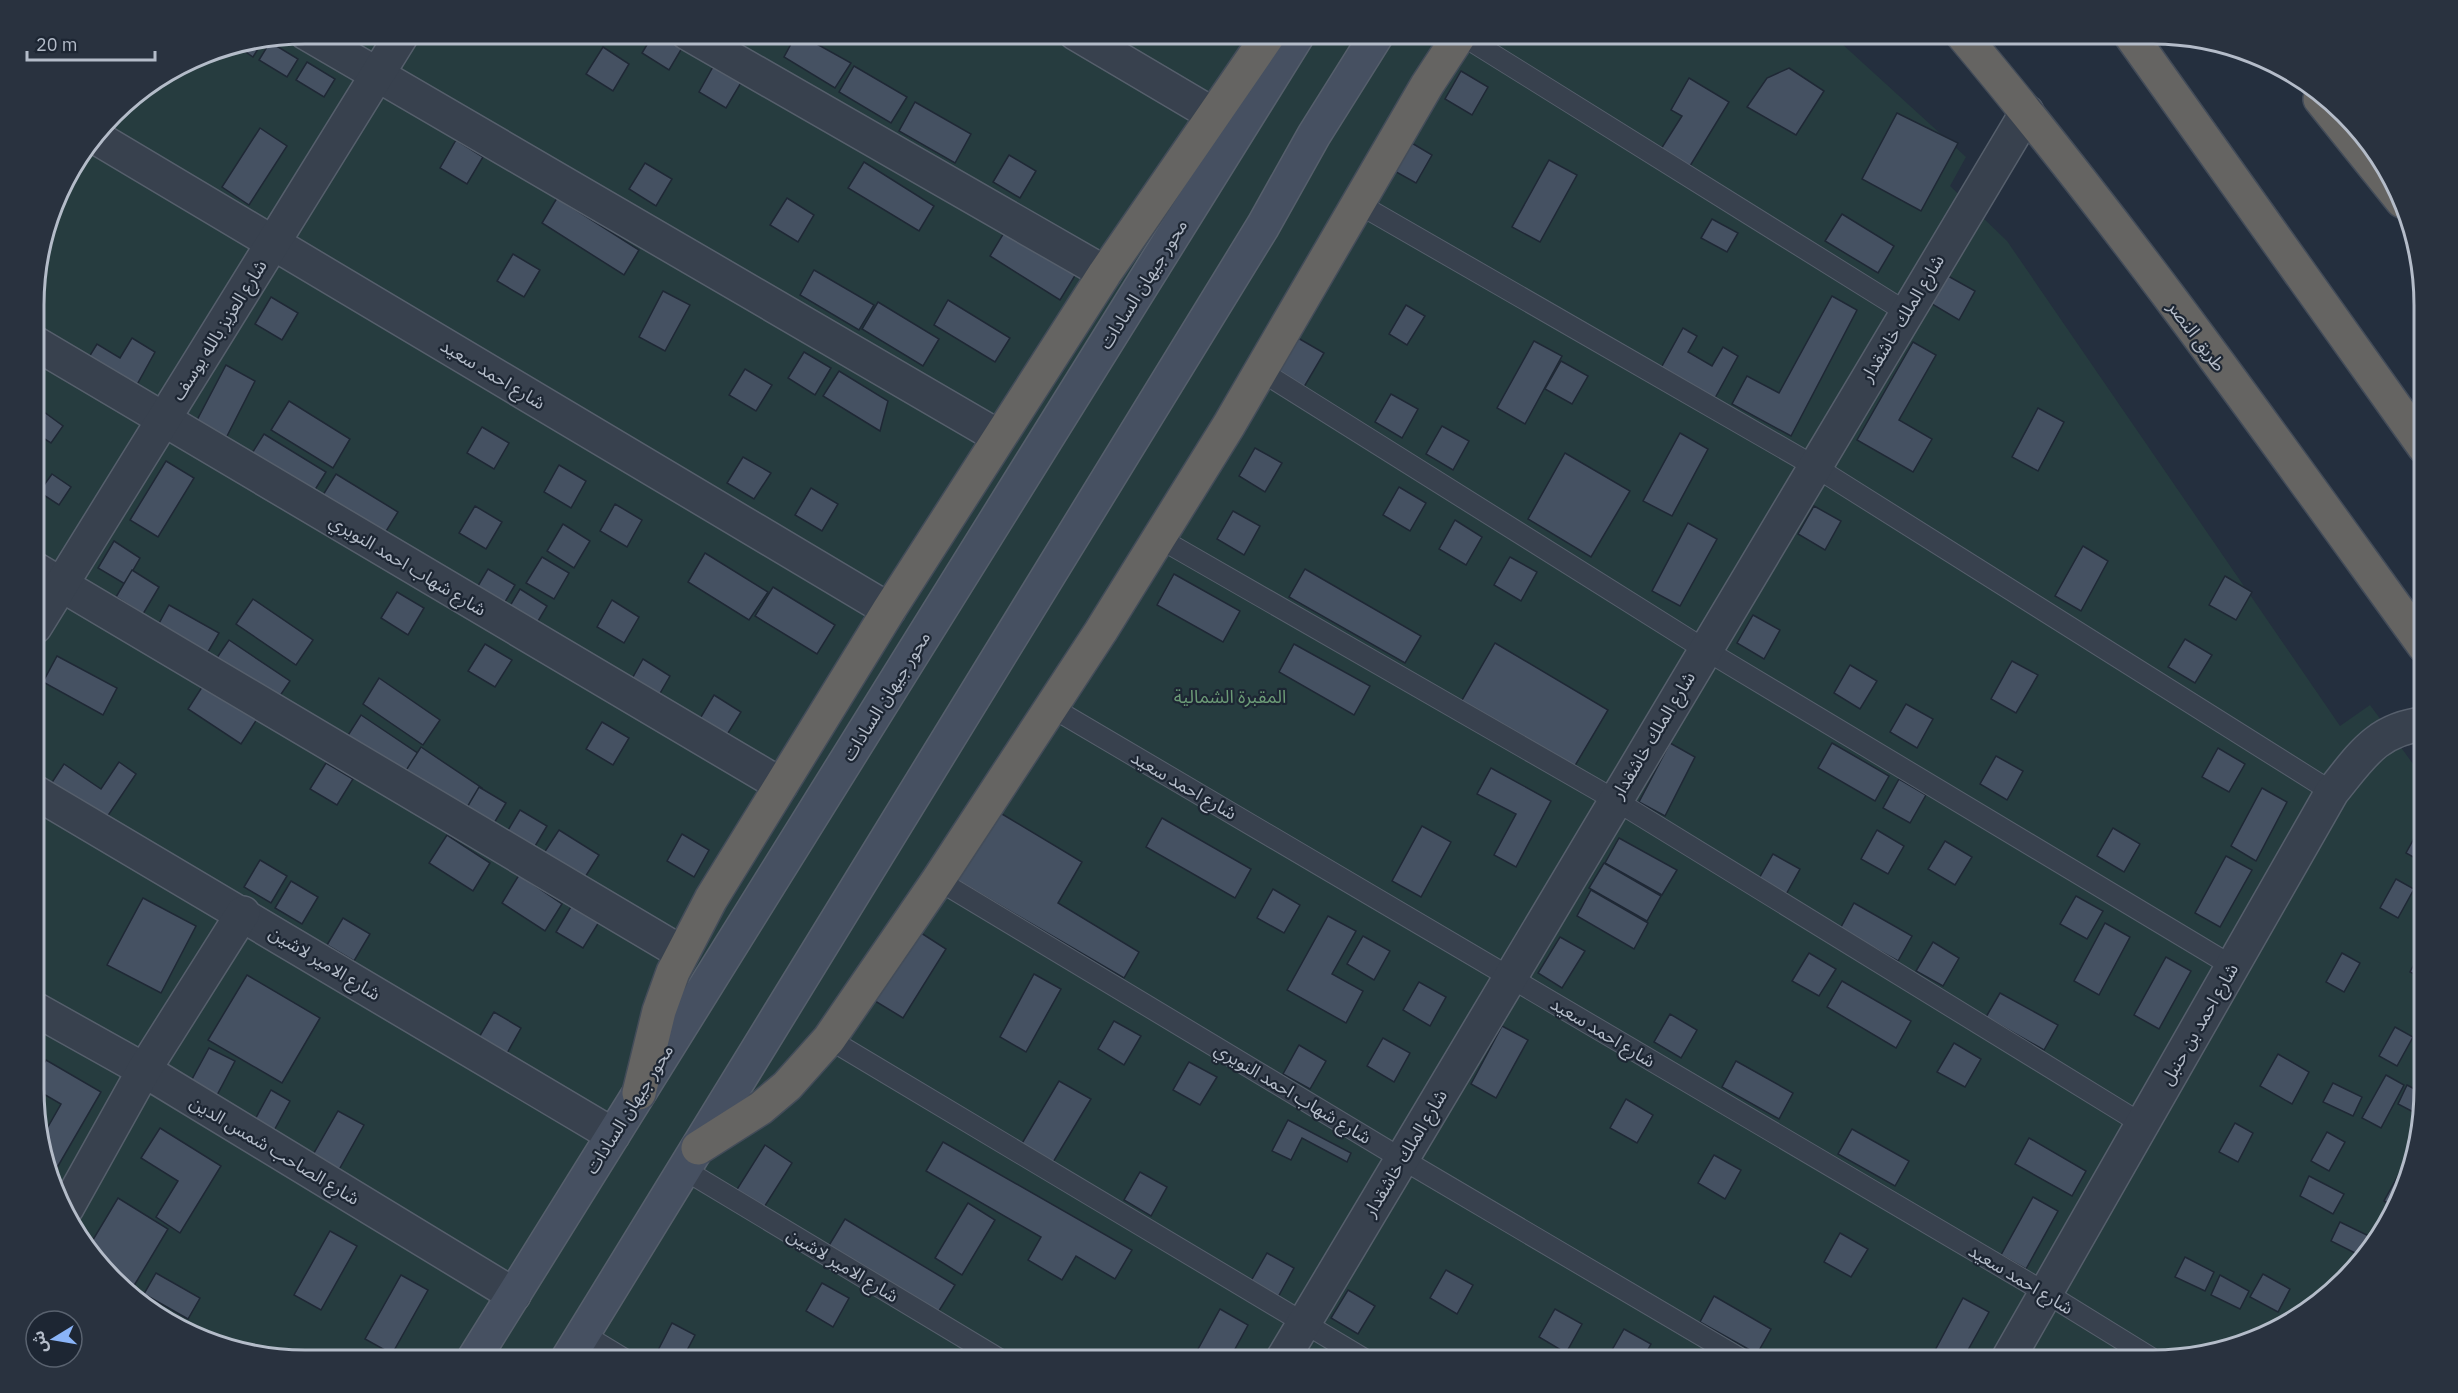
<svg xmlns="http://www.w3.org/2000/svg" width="2458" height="1393" font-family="'IBM Plex Sans','Noto Sans Arabic',sans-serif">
<rect width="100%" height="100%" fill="#242f3e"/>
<path fill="#263c3f" d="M305,33H1830L1966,157L1950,186L2007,241L2340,726L2370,705L2424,779V1106L2389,1224L2304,1314L2240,1346L2171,1359L304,1360L235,1351L169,1324L79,1240L35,1123V270L61,184L125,101L201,54Z"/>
<g fill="#455162" stroke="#1f2835" stroke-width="1.5">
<path d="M654,33H669L685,43L669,70L642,53Z"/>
<path d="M797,33L851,63L835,88L784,57Z"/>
<path d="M263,41L253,57L237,46Z"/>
<path d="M270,42L298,59L287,77L259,60Z"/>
<path d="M603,47L629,64L613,91L586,74Z"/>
<path d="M307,62L335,79L324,97L296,80Z"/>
<path d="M714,65L742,81L726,108L699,92Z"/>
<path d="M854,66L907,97L891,123L839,92Z"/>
<path d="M1789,68L1824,91L1796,135L1747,107L1767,78Z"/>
<path d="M1461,71L1488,87L1472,115L1445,99Z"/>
<path d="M1689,78L1729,102L1690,166L1661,149L1682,116L1671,110Z"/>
<path d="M915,102L971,134L955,163L899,131Z"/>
<path d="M1897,113L1958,143L1921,211L1862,179Z"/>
<path d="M260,128L287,146L249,205L222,187Z"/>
<path d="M1405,139L1432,155L1416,183L1389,168Z"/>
<path d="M456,140L483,157L467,184L440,168Z"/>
<path d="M1009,155L1036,171L1020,198L993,182Z"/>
<path d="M1549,160L1577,175L1540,242L1512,227Z"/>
<path d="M864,162L934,206L919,231L848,188Z"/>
<path d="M645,163L672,179L656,206L629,189Z"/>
<path d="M557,198L639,250L624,275L542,223Z"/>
<path d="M787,198L814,215L798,242L770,225Z"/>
<path d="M1842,214L1894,246L1878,273L1825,241Z"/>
<path d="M1712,219L1738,233L1727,252L1701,238Z"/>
<path d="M1005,231L1076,274L1060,300L990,256Z"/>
<path d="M513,254L540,270L524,297L497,281Z"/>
<path d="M814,270L874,305L859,330L800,295Z"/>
<path d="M1948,276L1975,291L1959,320L1932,304Z"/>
<path d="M663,291L690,305L665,351L639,337Z"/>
<path d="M1832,296L1857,310L1791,436L1732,404L1747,376L1779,393Z"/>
<path d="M271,297L298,313L282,340L255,324Z"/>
<path d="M948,300L1010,338L995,362L934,325Z"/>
<path d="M878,302L939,339L923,366L862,329Z"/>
<path d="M1406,305L1425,316L1407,345L1389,334Z"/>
<path d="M1683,328L1697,336L1688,352L1712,366L1723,347L1738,356L1715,398L1661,368Z"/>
<path d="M132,338L155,352L134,390L86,362L97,344L120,358Z"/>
<path d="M1298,338L1324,353L1304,387L1279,372Z"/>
<path d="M1534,341L1562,356L1525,424L1497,408Z"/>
<path d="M1913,342L1936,355L1899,420L1932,439L1913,472L1857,440Z"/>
<path d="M804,352L831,368L815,395L788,378Z"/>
<path d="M1561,361L1588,376L1572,404L1545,389Z"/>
<path d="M226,365L255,381L225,440L195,424Z"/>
<path d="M745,369L772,385L756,411L729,395Z"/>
<path d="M839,371L888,401L880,431L823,396Z"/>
<path d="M1391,394L1418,409L1402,438L1375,422Z"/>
<path d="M289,401L350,439L333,468L271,430Z"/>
<path d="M2038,408L2064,422L2038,471L2012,457Z"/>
<path d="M44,412L63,426L51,443L35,433V425Z"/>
<path d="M1442,426L1469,441L1453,470L1426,454Z"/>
<path d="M482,427L509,443L494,469L467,453Z"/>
<path d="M1680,433L1708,449L1672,516L1643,501Z"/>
<path d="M264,434L326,472L308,501L246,463Z"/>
<path d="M1255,448L1282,463L1265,492L1239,476Z"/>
<path d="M1565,453L1630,491L1591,557L1528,519Z"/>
<path d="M743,457L771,473L754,499L727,483Z"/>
<path d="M166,461L194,478L158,537L130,520Z"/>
<path d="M559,465L586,481L571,508L544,492Z"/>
<path d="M52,474L71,487L59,505L39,492Z"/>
<path d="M336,474L398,512L380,541L318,503Z"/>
<path d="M1399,487L1426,503L1410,531L1383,515Z"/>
<path d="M811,488L838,504L822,531L795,515Z"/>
<path d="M615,504L642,520L627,547L600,531Z"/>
<path d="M475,506L502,522L486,549L459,533Z"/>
<path d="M1814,506L1841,521L1825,550L1798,534Z"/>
<path d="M1233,511L1260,526L1244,555L1217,539Z"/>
<path d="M1455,520L1482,537L1466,565L1439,549Z"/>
<path d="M1688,523L1717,539L1680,606L1652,591Z"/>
<path d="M563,524L590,541L574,568L547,551Z"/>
<path d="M114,541L140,558L125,584L98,568Z"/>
<path d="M2083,546L2108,561L2081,611L2055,596Z"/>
<path d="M705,553L768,592L749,620L688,582Z"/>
<path d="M542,557L569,573L554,599L526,583Z"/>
<path d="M1510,557L1537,572L1521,601L1494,585Z"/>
<path d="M488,569L515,585L499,612L472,596Z"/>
<path d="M1305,569L1421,636L1405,663L1289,597Z"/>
<path d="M132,570L159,587L143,614L116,597Z"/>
<path d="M1174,574L1240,611L1223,642L1157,605Z"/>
<path d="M2225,576L2252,592L2236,620L2209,605Z"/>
<path d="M773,587L835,625L817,654L755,616Z"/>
<path d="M520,589L547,606L531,633L504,616Z"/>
<path d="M397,592L424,608L408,635L381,618Z"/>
<path d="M253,599L313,640L296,665L236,624Z"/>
<path d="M612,600L639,617L624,643L597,627Z"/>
<path d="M169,605L219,633L205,657L156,629Z"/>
<path d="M1753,615L1780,630L1764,659L1737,643Z"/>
<path d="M2185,639L2212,655L2195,683L2168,667Z"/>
<path d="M229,640L290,681L273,706L212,665Z"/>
<path d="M1495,643L1608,710L1573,769L1461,702Z"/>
<path d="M485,644L512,660L495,687L468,671Z"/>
<path d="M1294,644L1370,686L1354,715L1279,672Z"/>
<path d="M57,656L117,688L103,715L43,682Z"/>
<path d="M643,659L670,676L655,702L628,686Z"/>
<path d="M2012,661L2038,675L2016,713L1991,699Z"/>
<path d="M1850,665L1877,681L1860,709L1834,693Z"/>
<path d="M379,678L440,720L423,745L363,704Z"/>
<path d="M204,684L257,719L241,744L188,709Z"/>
<path d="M714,695L741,712L725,738L698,722Z"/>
<path d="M1906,704L1933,719L1917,748L1890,732Z"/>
<path d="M361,715L422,756L406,781L345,740Z"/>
<path d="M602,722L629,738L613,765L586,749Z"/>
<path d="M1670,743L1695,757L1665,816L1639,802Z"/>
<path d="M1832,743L1889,776L1875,801L1818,768Z"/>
<path d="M421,747L482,788L466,813L405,772Z"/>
<path d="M2218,748L2245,764L2229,792L2202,777Z"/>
<path d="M1996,756L2023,771L2007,800L1980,784Z"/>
<path d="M119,762L136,774L103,823L49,787L64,764L101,789Z"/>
<path d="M326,763L353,779L337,805L310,789Z"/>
<path d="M1491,768L1551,801L1516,867L1494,855L1516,814L1477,794Z"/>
<path d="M1899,779L1926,795L1910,823L1883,808Z"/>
<path d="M479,787L506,803L490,830L463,814Z"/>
<path d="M2262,788L2287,802L2256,861L2231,846Z"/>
<path d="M520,810L547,826L531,853L504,837Z"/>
<path d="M997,811L1082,862L1058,903L1139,952L1124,978L957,880Z"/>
<path d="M1162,818L1251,869L1235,898L1146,847Z"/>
<path d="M2422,824L2424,826V863L2406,853Z"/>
<path d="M1422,826L1451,842L1421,897L1392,881Z"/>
<path d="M2113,828L2140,844L2124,872L2097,856Z"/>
<path d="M559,830L599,855L582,882L542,856Z"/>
<path d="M1877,830L1904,846L1888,874L1861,859Z"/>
<path d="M682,834L709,850L694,877L667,861Z"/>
<path d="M447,835L490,863L473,891L429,863Z"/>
<path d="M1619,838L1677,870L1662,895L1605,863Z"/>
<path d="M1945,841L1972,857L1955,885L1928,869Z"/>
<path d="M1773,854L1800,869L1784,898L1757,882Z"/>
<path d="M2226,856L2252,870L2220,927L2195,913Z"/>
<path d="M260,860L287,876L271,903L244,887Z"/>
<path d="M1604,863L1661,896L1647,921L1589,888Z"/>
<path d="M519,875L562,904L545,931L502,903Z"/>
<path d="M2396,879L2414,889L2398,918L2380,908Z"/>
<path d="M291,881L318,897L302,924L275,908Z"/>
<path d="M1273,889L1300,905L1284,933L1257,918Z"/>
<path d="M1591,890L1648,923L1634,949L1577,916Z"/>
<path d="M2076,896L2103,911L2087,939L2060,924Z"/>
<path d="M143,898L196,926L161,993L107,965Z"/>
<path d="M1854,903L1912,936L1898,961L1840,929Z"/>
<path d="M572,905L599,922L583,948L556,932Z"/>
<path d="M1328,916L1356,931L1332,974L1363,991L1346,1023L1287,990Z"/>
<path d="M343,918L370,934L354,961L327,945Z"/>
<path d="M2105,923L2130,937L2099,995L2074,981Z"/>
<path d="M918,931L946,949L903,1018L875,1001Z"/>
<path d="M1363,936L1390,951L1374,980L1347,964Z"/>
<path d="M1560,937L1585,951L1562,988L1538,973Z"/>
<path d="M1933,942L1959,958L1943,986L1916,971Z"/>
<path d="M2424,946V979L2410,972Z"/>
<path d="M1809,953L1836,969L1819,996L1792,981Z"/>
<path d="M2342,953L2360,963L2344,992L2326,982Z"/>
<path d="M2166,957L2191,971L2159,1029L2134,1015Z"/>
<path d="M1034,974L1061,989L1026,1052L1000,1037Z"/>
<path d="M247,975L320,1018L282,1083L208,1040Z"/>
<path d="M1842,981L1911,1021L1896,1048L1827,1007Z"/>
<path d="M1419,982L1446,997L1430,1026L1403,1010Z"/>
<path d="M2000,993L2058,1025L2044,1050L1986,1017Z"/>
<path d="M494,1012L521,1028L506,1055L478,1039Z"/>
<path d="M1670,1014L1697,1030L1681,1058L1654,1042Z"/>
<path d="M1114,1021L1141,1036L1124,1065L1098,1049Z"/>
<path d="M1502,1026L1528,1040L1496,1098L1471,1084Z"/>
<path d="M2395,1027L2413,1037L2397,1066L2379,1056Z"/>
<path d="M1383,1038L1410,1053L1394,1082L1367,1066Z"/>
<path d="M1954,1043L1981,1059L1965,1087L1937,1072Z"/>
<path d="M1299,1045L1326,1061L1310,1089L1283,1074Z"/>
<path d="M209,1048L235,1061L216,1097L190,1083Z"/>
<path d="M2278,1054L2309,1072L2292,1104L2260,1086Z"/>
<path d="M46,1060L101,1092L54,1173L41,1139L61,1104L35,1089V1078Z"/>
<path d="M1736,1061L1793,1093L1779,1119L1722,1087Z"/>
<path d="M1189,1062L1217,1077L1200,1105L1173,1090Z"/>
<path d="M2386,1075L2404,1085L2381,1128L2362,1118Z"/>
<path d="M1059,1081L1091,1099L1052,1164L1021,1145Z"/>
<path d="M2333,1083L2362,1097L2353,1116L2323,1102Z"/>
<path d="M2407,1085L2424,1094L2421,1116L2398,1104Z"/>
<path d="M271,1090L290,1101L271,1136L252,1125Z"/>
<path d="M1626,1099L1653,1115L1637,1143L1610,1128Z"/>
<path d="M338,1111L364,1125L336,1175L310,1160Z"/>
<path d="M1288,1120L1351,1153L1347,1162L1302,1138L1291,1160L1272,1151Z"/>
<path d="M2235,1123L2253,1133L2238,1162L2219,1152Z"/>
<path d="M160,1128L221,1166L180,1233L156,1217L178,1181L141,1158Z"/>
<path d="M1852,1129L1909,1161L1895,1186L1838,1154Z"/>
<path d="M2327,1132L2345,1142L2329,1171L2311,1161Z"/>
<path d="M2029,1138L2086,1171L2072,1196L2015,1164Z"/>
<path d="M943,1142L1132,1250L1115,1279L1076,1256L1062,1280L1028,1260L1041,1237L926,1171Z"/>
<path d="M765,1145L792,1163L763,1209L736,1191Z"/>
<path d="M1714,1155L1741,1170L1725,1199L1698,1183Z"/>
<path d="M1140,1172L1167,1187L1151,1216L1124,1200Z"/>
<path d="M2400,1172L2404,1175L2394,1207L2384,1201Z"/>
<path d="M2309,1176L2344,1194L2333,1214L2300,1196Z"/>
<path d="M2033,1197L2058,1211L2026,1269L2001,1255Z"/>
<path d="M118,1198L168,1229L132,1289L88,1248Z"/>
<path d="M968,1203L995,1220L962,1275L935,1258Z"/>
<path d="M845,1219L955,1285L937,1314L828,1247Z"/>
<path d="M2340,1222L2369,1236L2359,1255L2331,1241Z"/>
<path d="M330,1231L357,1246L321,1310L294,1295Z"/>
<path d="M1840,1233L1868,1249L1851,1277L1824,1262Z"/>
<path d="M1267,1253L1294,1268L1278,1297L1251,1281Z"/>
<path d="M2185,1257L2214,1272L2205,1291L2175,1277Z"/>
<path d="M1446,1270L1473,1285L1457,1314L1430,1298Z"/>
<path d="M156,1273L200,1298L188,1319L144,1294Z"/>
<path d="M2263,1274L2290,1289L2278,1312L2250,1297Z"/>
<path d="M401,1275L428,1290L392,1354L365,1339Z"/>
<path d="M2220,1275L2249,1291L2240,1309L2211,1295Z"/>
<path d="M822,1283L849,1298L833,1327L806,1311Z"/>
<path d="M1348,1290L1375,1306L1358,1334L1331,1318Z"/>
<path d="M1714,1296L1771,1329L1757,1354L1700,1322Z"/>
<path d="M1963,1298L1989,1312L1963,1359L1938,1360L1932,1356Z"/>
<path d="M1220,1309L1248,1325L1229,1360H1213L1197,1351Z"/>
<path d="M1555,1309L1582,1324L1566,1353L1539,1337Z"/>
<path d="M672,1323L695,1335L682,1360H653Z"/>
<path d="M1624,1329L1651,1344L1642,1360L1608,1357Z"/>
</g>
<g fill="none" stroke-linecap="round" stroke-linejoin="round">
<g stroke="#565f6c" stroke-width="22">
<g id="service">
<path d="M1460,34L1906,312"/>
<path d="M1359,204L1814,466L2332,792"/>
<path d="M1261,371L1704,649L2232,966"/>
<path d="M1159,538L1615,800L2142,1124"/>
<path d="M1051,707L2046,1293L2153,1359"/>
<path d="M938,880L1402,1159L1743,1360"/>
<path d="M829,1039L1366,1360"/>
<path d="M685,1170L1001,1360"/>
<path d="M583,1334L626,1360"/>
</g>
</g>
<g stroke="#565f6c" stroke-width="36">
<g id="minor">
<path d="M306,33L999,437"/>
<path d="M687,33L1105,273"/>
<path d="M1075,33L1212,114"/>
<path d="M97,138L889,610"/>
<path d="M35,343L781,785"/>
<path d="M35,569L682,953"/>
<path d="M35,627L403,33"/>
<path d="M35,792L613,1135"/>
<path d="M35,1009L144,1070L514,1295"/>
<path d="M67,1208L144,1070L243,913"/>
<path d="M2008,1359L2332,792C2360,758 2376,729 2424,724"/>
<path d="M1282,1360L2027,112"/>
</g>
</g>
<g stroke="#565f6c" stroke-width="36">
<g id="secondary">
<path d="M473,1360L1299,33"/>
<path d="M567,1360L1263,226L1314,135L1378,33"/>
</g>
</g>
<g stroke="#434c59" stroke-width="36">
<g id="trunk">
<path d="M1961,33C2126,229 2274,439 2424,646"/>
<path d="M2129,33L2424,447"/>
<path d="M2320,99L2402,201"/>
<path d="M639,1093L659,1011L673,972L711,899L889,610L1105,273L1270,33"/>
<path d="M698,1148L761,1108L787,1086L829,1039L938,880L1101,631L1229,425L1427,85L1461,33"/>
</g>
</g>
<use href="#service" stroke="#38414e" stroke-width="20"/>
<use href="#minor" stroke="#38414e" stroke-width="33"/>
<use href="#secondary" stroke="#465061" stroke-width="33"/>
<use href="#trunk" stroke="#656462" stroke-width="33"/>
</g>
<g text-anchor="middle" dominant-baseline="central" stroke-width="4.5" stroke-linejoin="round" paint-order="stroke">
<g font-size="18" fill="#b4bcc9" stroke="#1d2633">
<text transform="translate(1143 284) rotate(-58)">محور جيهان السادات</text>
<text transform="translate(1902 318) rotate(-59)">شارع الملك خاشقدار</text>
<text transform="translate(219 330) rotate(-58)">شارع العزيز بالله يوسف</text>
<text transform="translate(2197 336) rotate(53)">طريق النصر</text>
<text transform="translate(493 374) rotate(31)">شارع احمد سعيد</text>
<text transform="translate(408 565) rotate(31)">شارع شهاب احمد النويري</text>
<text transform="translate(886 696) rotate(-58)">محور جيهان السادات</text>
<text transform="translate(1653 735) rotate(-59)">شارع الملك خاشقدار</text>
<text transform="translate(1184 785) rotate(30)">شارع احمد سعيد</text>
<text transform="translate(325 963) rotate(31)">شارع الامير لاشين</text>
<text transform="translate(2199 1024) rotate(-60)">شارع احمد بن حنبل</text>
<text transform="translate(1603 1032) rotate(31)">شارع احمد سعيد</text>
<text transform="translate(1293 1093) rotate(31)">شارع شهاب احمد النويري</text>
<text transform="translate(629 1109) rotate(-58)">محور جيهان السادات</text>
<text transform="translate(275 1150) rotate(31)">شارع الصاحب شمس الدين</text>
<text transform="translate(1405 1153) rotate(-59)">شارع الملك خاشقدار</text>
<text transform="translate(843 1265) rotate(31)">شارع الامير لاشين</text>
<text transform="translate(2021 1279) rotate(31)">شارع احمد سعيد</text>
</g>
<g font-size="18" fill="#6b9a76" stroke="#1d2633">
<text x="1230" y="696">المقبرة الشمالية</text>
</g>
</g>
<path d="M0 0H2458V1393H0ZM305 44H2153A261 261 0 0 1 2414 305V1089A261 261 0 0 1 2153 1350H305A261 261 0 0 1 44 1089V305A261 261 0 0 1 305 44Z" fill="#29323f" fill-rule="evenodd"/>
<path fill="none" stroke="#b4bcc9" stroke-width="3" d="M305 44H2153A261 261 0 0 1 2414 305V1089A261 261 0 0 1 2153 1350H305A261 261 0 0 1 44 1089V305A261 261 0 0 1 305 44Z"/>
<g transform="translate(54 1339) rotate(259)"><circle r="28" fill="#1d2633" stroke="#59626f" stroke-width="1.5"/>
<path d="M0-4.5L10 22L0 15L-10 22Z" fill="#8ab4f8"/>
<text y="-9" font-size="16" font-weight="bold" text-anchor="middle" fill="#b4bcc9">ش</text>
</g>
<path d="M27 51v9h128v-9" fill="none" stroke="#b4bcc9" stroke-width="3"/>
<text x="36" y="51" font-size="18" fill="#b4bcc9" stroke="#1d2633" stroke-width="4.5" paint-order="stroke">20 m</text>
</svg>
